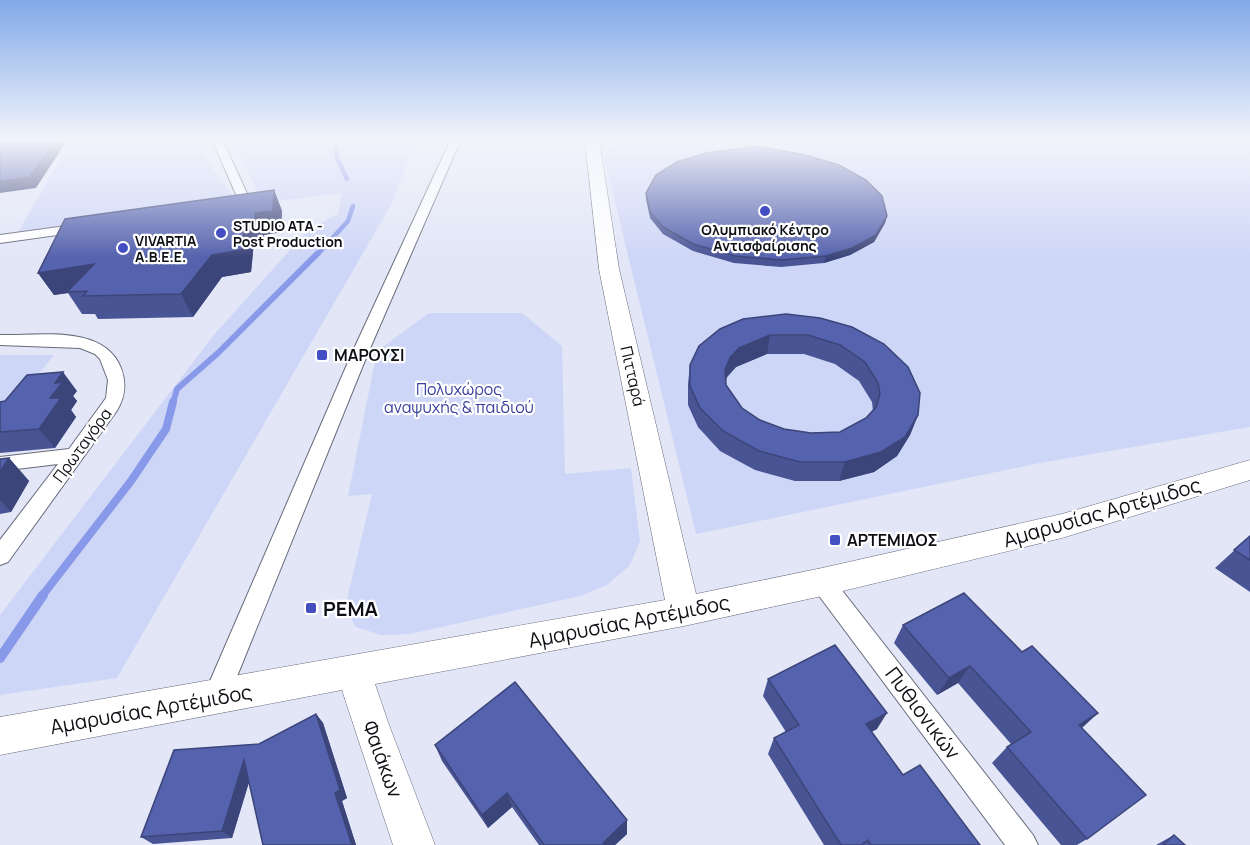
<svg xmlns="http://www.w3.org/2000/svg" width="1250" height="845" font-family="Manrope,sans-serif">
<rect width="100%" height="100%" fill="#e2e6f7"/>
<g fill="#ced6f7">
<path d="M72,139H201L208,162L236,200L218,206L18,232Z"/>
<path d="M230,139H416L392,203L117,678L0,695V615L213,336L308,230L338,214L342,193L261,203V198Z"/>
<path d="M618,139H1250V427L1040,463L696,534L604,157Z"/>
<path d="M429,313H522L562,346L565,474L631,468L640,541L630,565L607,585L580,596L410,634L381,635L356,627L347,612L348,595L372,494L348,496L377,351Z"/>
<path d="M0,355H54L0,423Z"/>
</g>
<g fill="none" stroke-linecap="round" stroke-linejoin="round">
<g stroke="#8999e9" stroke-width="4.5">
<path d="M335,139L337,158L347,179"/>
<path d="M317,255L348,221L353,206"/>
</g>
<path stroke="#8999e9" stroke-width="6" d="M173,403L177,389L218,353L318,253"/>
<path stroke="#8999e9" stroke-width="8" d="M42,596L131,481L166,429L173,402"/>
<path stroke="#8999e9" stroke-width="10" d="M0,658L43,595"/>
<g stroke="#676b7a" stroke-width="2">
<g id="street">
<path d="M212,139H222L250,200L238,210L228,212L222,208L238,199Z"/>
<path d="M451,139H461L368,353L225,706L216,709L207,706L203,697L207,688L352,353Z"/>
<path d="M81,224L86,225L87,228L86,231L0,243V235Z"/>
<path d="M0,335C39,336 104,324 121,368C127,384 125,398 116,412L8,562L0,565V540L58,464L0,471V457L69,449L106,398L108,380L100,359L95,354L80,348L0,345Z"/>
<path d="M822,572L830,575L1033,835L1038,845H1005L814,589L811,582L814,575Z"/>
</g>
</g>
<g stroke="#676b7a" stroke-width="1">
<path id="secondary" d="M585,139H599L619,269L696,594L822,568L1062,514L1250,460V480L1062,538L822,596L684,626L375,684L389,725L435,845H393L342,690L0,755V717L665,600L599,269Z"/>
</g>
<use href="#street" fill="#fff" fill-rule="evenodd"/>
<use href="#secondary" fill="#fff" fill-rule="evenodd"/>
</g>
<g fill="#495495" fill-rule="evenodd">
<path d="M274,190L282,211L281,232L264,235L263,240L254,242L251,272L222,277L193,317L98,319L95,314H82L68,293L54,295L38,273Z"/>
<path d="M646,193L887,216L885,223L874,242L850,255L824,263L781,267L734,263L693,251L663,234L650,218L646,199Z"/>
<path d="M852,327L918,415L910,435L897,456L874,472L839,481H795L755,470L720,451L698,427L688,405V384L690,365L720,329ZM767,354H804L835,364L859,381L872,402L873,411L866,418L840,432L811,433L784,429L760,420L742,408L726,385V381L727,377L736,367Z"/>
<path d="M77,391L73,396L77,401L71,410L76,417L55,448L0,453V402Z"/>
<path d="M9,458L29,481L11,512L0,514V459Z"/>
<path d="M1250,536V592L1215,568Z"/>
<path d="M903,625L1022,652L1098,713L1082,728L1087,839L1077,845H1061L992,763L1007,747L1011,744L958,683L937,695L894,643Z"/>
<path d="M768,679L877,729L871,732L903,775L980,845H824L768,754L774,738L786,732L763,696Z"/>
<path d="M316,714L323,723L347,798L342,801L356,845H263L249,782L232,838L153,844L141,837L259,744Z"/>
<path d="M435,745L627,820V834L615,845H539L512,807L488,828L442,761Z"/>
<path d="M1174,835L1185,845H1156Z"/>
</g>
<g fill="#3c4579">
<path d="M56,139H68L36,188L0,193V181Z"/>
<path d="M274,190L282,211L281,232L264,235L263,240L254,242L251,272L222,277L193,317L181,294L212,255Z"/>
<path d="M887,216L885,223L874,242L850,255L824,263L826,256Z"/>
<path d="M94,264L67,292L68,293L54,295L38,273Z"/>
<path d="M770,335L767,354L736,367L727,377L722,389L725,370L730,358L739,348Z"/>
<path d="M63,372L77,391L73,396L77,401L71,410L76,417L55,448L39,429L50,398L55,383Z"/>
<path d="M918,415L910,435L897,456L874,472L839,481L845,462Z"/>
<path d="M9,458L29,481L11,512L0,500V472Z"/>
<path d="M970,666L958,683L937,695L949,678Z"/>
<path d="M887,713L877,729L856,740L866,724Z"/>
<path d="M1098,713L1080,729L1079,725Z"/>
<path d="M316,714L323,723L347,798L342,801L356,845H352L335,793Z"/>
<path d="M244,760L253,769L232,838L222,831Z"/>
<path d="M507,793L512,807L488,828L482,815Z"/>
<path d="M627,820V834L615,845H603V843Z"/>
</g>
<g fill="#5562ad" stroke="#3c4579" stroke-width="1.5" fill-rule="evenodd">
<path d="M0,139H56L30,177L0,181Z"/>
<path d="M757,146L805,155L839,165L866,180L882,196L887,216L876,235L852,248L826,256L782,260L735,256L693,244L663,227L650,212L646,193L656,175L677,162L706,153Z"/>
<path d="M274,190L273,211L255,213V219L245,220L242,250L212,255L181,294L83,296L87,291L67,292L94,264L38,273L65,219Z"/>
<path d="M786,314L820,318L852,327L884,344L908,367L920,393L918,415L905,437L881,452L845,462H800L759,451L723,431L700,408L690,386V365L699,346L720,329L743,319ZM770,335H808L840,345L865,362L878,383L880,394L876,407L866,418L840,432L811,433L784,429L760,420L742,408L726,385L725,370L730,358L739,348Z"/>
<path d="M63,372L55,383L63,382L50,398H61L39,429L0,432V402L5,401L27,375Z"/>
<path d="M9,458L0,472V459Z"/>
<path d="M1250,536V560L1234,550Z"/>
<path d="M964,593L1022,652L1032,646L1098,713L1079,725L1146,795L1087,839L1007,747L1031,732L970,666L949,678L903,625Z"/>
<path d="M835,645L887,713L866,724L903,775L920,765L980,845H871L868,840L861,845H841L774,738L799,725L768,679Z"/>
<path d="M515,682L627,820L603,843L605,845H544L507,793L482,815L435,745Z"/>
<path d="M316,714L340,790L335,793L352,845H263L244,760L222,831L141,837L174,750L259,744Z"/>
<path d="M1174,835L1185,845H1163Z"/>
</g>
<linearGradient id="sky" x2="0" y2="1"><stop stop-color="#82a9e8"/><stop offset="0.54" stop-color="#f2f4fb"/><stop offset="1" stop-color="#f2f4fb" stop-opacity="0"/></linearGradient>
<rect width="1250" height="258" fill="url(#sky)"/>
<g fill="#444ec3" stroke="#fff" stroke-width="2">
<circle cx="765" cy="211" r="6"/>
<circle cx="221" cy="233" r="6"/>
<circle cx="123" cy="248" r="6"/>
<rect x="316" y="349" width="12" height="12" rx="3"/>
<rect x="829" y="534" width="12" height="12" rx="3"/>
<rect x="305" y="602" width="12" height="12" rx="3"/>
</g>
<g text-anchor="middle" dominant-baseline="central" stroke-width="4.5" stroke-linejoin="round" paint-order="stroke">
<g font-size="14" font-weight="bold" fill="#0d0f14" stroke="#fff" text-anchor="start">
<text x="233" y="225">STUDIO ATA -<tspan x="233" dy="16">Post Production</tspan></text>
<text x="765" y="229" text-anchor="middle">Ολυμπιακό Κέντρο<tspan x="765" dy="16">Αντισφαίρισης</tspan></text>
<text x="135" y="240">VIVARTIA<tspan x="135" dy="16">A.B.E.E.</tspan></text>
</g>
<g font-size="16" font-weight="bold" fill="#0d0f14" stroke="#fff" text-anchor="start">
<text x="334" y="355">ΜΑΡΟΥΣΙ</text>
<text x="847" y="540">ΑΡΤΕΜΙΔΟΣ</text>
</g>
<g font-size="16" fill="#0d0f14" stroke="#fff">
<text transform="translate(633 376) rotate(77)">Πιτταρά</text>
<text transform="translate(82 445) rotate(-54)">Πρωταγόρα</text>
</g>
<g font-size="16" fill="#37409d" stroke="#fff">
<text x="459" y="389">Πολυχώρος<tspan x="459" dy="18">αναψυχής &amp; παιδιού</tspan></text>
</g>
<g font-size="20" fill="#0d0f14" stroke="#fff">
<text transform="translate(1102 512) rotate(-16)">Αμαρυσίας Αρτέμιδος</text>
<text transform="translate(629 621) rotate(-11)">Αμαρυσίας Αρτέμιδος</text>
<text transform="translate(151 709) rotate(-10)">Αμαρυσίας Αρτέμιδος</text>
<text transform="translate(923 713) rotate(53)">Πυθιονικών</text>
<text transform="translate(383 759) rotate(70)">Φαιάκων</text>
</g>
<g font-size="20" font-weight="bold" fill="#0d0f14" stroke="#fff" text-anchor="start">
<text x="323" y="608">ΡΕΜΑ</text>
</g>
</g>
</svg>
